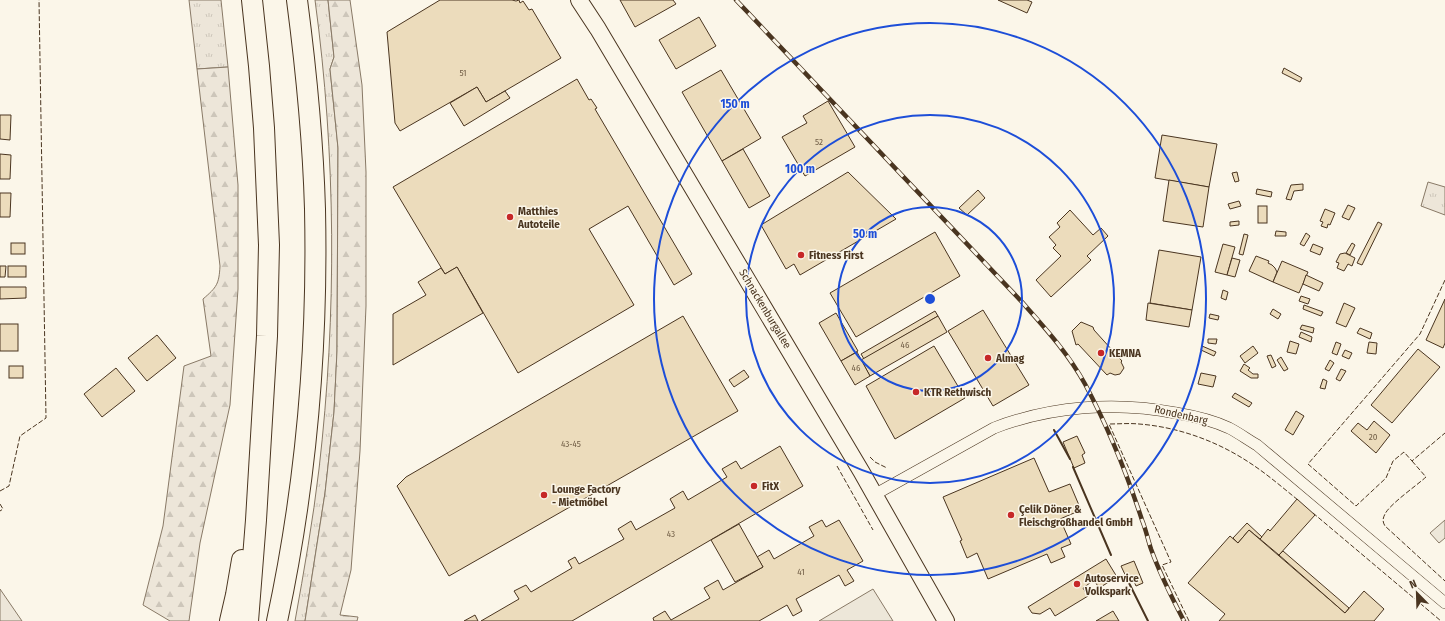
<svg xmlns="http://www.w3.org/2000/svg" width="1445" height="621" font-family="'Fira Sans Condensed',sans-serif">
<defs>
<pattern id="grass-tufts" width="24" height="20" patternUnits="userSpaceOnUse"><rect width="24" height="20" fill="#ede6d9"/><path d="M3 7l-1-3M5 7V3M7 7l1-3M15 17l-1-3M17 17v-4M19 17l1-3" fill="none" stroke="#cdc6ba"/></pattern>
<pattern id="forest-firs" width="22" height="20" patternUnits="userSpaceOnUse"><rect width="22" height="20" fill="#ede6d9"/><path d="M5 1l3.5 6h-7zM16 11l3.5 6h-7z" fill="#cdc6ba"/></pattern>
</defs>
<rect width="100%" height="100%" fill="#fbf6e9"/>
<g fill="url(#grass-tufts)" stroke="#887966">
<path d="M189,0H221L228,67L197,69Z"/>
<path d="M315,0H328L334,57L330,69L338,148L337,351L334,412L325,493L305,621H295C304,571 313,520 319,469C337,314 336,155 315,0Z"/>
<path d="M1428,182L1445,187V215L1421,206Z"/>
</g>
<g fill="url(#forest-firs)" stroke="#887966">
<path d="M328,0H350L362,85L366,172V306L360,451L351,570L340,615L358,617L357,621H305L325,493L334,412L337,351L338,148L330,69L334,57Z"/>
<path d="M228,67L238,185V289L230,405L200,543L189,621H170L143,605L163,526L184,366L211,356L203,299C217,287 219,284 220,266L197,69Z"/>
</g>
<path fill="#ede6d9" stroke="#887966" d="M0,589L22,621H0Z"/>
<g fill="#ede7d9" stroke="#887966">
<path d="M1445,520V538L1439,543L1430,533Z"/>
<path d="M873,589L893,621H819Z"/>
</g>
<g fill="#ecdcbc" stroke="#4a3520">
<path d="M440,0H512L516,1L519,0L520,3L523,1L529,10L532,9L561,58L486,102L477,87L400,131L395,123L387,32Z"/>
<path d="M620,0H673L676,4L635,27Z"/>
<path d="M998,0H1027L1032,2L1027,13Z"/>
<path d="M699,17L716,46L676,69L659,40Z"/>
<path d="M1284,68L1302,78L1300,82L1282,73Z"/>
<path d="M721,70L761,138L722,161L682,92Z"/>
<path d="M577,79L589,100L591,99L597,108L595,109L692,274L674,285L628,206L589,229L634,305L518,373L457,267L445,274L393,187Z"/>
<path d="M477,87L486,102L505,91L510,98L464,126L450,103Z"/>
<path d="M828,101L855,147L805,176L782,137L807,123L803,116Z"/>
<path d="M0,115H11L10,140L0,139Z"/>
<path d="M1162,135L1217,144L1209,187L1155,178Z"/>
<path d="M743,149L770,196L749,208L722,161Z"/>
<path d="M0,154L11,155L10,179H0Z"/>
<path d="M848,172L896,219L800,275L794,264L786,269L761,225Z"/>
<path d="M1237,172L1239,181L1235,182L1232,173Z"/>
<path d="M1169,180L1209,187L1203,227L1163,221Z"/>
<path d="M1303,184V190L1294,191L1291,200L1286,199L1291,185Z"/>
<path d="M1257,189L1272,192L1271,197L1256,194Z"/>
<path d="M978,190L985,198L967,215L959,208Z"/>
<path d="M0,193H11L10,217H0Z"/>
<path d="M1239,201L1241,206L1230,209L1228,204Z"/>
<path d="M1348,205L1355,208L1349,220L1342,217Z"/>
<rect x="1258" y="206" width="9" height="17"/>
<path d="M1325,209L1335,213L1330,225L1328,224L1327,228L1321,226L1323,222L1320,221Z"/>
<path d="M1070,210L1093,235L1101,228L1108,236L1087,256L1091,260L1051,297L1036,280L1061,256L1053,248L1056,245L1049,237L1060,227L1057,223Z"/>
<path d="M1239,221V225L1230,226V222Z"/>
<path d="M1378,222L1382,224L1362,265L1357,263Z"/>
<path d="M1276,231L1286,232V236H1275Z"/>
<path d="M935,232L960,276L856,337L830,293Z"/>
<path d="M1306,233L1310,236L1304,246L1300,244Z"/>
<path d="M1244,234L1248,235L1243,255L1239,254Z"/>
<rect x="11" y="243" width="14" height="11"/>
<path d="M1352,243L1355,245L1350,255L1346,253Z"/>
<path d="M1223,244L1235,247L1227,275L1215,272Z"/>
<path d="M1313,244L1323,248L1320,255L1310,251Z"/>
<path d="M1159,250L1201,257L1192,310L1150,303Z"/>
<path d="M1345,253L1355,258L1352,266L1348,264L1344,271L1337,268L1339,263L1336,262L1340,254Z"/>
<path d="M1256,256L1269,261L1268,263L1272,265L1275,268L1277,272L1273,282L1249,271Z"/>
<path d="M1232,258L1240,260L1235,277L1227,275Z"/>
<path d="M1282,261L1308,272L1299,293L1273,282Z"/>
<path d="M0,266H6L5,277H0Z"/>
<rect x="8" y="266" width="18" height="11"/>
<path d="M457,267L483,313L393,365V314L426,295L418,282L441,268L445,274Z"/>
<path d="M1306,275L1323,283L1319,291L1303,284Z"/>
<path d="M0,287H26V298L0,299Z"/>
<path d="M1223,290L1228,292L1226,300L1221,298Z"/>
<path d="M1301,296L1310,299L1308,304L1299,301Z"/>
<path d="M1445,299V343L1443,348L1426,340Z"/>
<path d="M1148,303L1192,310L1189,327L1146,320Z"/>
<path d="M1344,303L1355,308L1346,327L1336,323Z"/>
<path d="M1304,305L1323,312L1321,316L1303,309Z"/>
<path d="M1273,309L1281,314L1278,319L1270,314Z"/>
<path d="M983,310L1029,385L993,406L948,331Z"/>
<path d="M935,311L938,316L864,359L861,354Z"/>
<path d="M836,313L858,351L841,361L819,323Z"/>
<path d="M1210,314L1219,316L1218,320L1209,318Z"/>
<path d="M683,316L738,411L449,576L397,486L406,477Z"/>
<path d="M938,316L947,332L870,376L861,360Z"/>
<path d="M1081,322L1093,327L1094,330L1122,361L1121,362L1124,368L1120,374L1115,375L1110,373L1107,375L1078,344L1076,345L1072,331Z"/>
<rect x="0" y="324" width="18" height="27"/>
<path d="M1302,325L1314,328L1313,333L1300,329Z"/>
<path d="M1360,328L1372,333L1370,339L1357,333Z"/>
<path d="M1301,332L1312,337L1311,342L1299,337Z"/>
<path d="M157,335L176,358L147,381L128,358Z"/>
<path d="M1208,339H1217L1216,344L1208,343Z"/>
<path d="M1290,341L1299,344L1296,354L1287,352Z"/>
<path d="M1336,342L1341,344L1337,355L1332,353Z"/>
<path d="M1369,342L1377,343L1376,354L1367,353Z"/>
<path d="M934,346L965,398L895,439L866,386Z"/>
<path d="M1202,346L1216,352L1214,356L1201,350Z"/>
<path d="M1253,346L1258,353L1245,363L1240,356Z"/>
<path d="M1418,349L1440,367L1392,423L1371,405Z"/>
<path d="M1345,350L1352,353L1349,359L1342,356Z"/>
<path d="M857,352L870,376L855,385L841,361Z"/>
<path d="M1271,355L1276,366L1272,368L1267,356Z"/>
<path d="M1281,357L1288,369L1284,371L1277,360Z"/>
<path d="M1330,360L1334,363L1329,371L1325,369Z"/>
<path d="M1244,364L1250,368L1248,370L1253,374H1258V378H1251L1240,371Z"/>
<rect x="9" y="366" width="14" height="12"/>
<path d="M116,368L135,391L102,417L84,394Z"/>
<path d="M1341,369L1346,371L1340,381L1336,379Z"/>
<path d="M744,370L749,377L734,387L729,380Z"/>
<path d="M1201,373L1216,376L1213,387L1198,384Z"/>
<path d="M1323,379L1327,381L1325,389L1320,388Z"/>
<path d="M1235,393L1252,403L1249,407L1232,397Z"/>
<path d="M1296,411L1304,416L1293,435L1285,430Z"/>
<path d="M1374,421L1390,435L1376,453L1351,431L1358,423L1367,430Z"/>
<path d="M1077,436L1085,453L1082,455L1085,463L1074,468L1063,442Z"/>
<path d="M780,446L803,486L572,621H481L519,599L514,591L526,585L531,592L572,568L568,561L575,557L579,564L624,539L618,529L631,521L636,530L675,508L670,499L683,491L688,500L727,477L722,469L736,461L741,469Z"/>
<path d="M1034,458L1049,492L1070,484L1081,510L1060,519L1071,544L1061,548L1065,557L1051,563L1047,554L988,579L977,553L967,558L960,541L962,540L943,497Z"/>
<path d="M1297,499L1315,515L1279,555L1260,539L1268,529L1270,531Z"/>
<path d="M822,520L826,527L839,520L863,561L847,570L854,581L845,586L839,575L796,599L802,611L793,616L787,605L759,621H654L653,618L665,611L671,620L710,598L704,588L718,580L723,590L763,567L757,557L769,550L774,559L814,536L809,527Z"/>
<path d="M1247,523L1262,537L1260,539L1249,530L1238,543L1233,538Z"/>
<path d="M739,524L763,567L735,582L711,540Z"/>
<path d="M1249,530L1345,613L1364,591L1384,609L1374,621H1219L1225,614L1188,583L1230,536L1238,543Z"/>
<path d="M1283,551L1349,608L1345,613L1279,555Z"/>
<path d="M1106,559L1117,577L1099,588L1094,580L1083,588L1088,596L1055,616L1050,608L1040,614L1032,613L1028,607Z"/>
<path d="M1134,561L1143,583L1136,586L1133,579L1128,581L1121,566Z"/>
<path d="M1113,611L1119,621H1096Z"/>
<path d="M475,615L478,621H464Z"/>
</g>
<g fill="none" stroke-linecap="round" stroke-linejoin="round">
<g stroke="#4a3520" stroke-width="12">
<path id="minor" d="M874,495L994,428C1051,406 1116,401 1176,413C1194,416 1212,420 1229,428C1239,433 1248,440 1257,445L1445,603"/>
</g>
<g stroke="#4a3520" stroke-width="18">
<path id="secondary" d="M579,0L598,29L861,471L946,621"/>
</g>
<g stroke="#4a3520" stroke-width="22">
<g id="motorway">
<path d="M230,621L236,595L242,560"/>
<path d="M248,621L256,520L267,336L269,245L264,128L259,66L252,0"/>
<path d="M277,621C306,486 318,347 315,209C313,139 306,69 297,0"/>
</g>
</g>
<use href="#minor" stroke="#fbf6e9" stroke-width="11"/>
<use href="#secondary" stroke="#fbf6e9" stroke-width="16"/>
<use href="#motorway" stroke="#fbf6e9" stroke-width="20"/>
<g stroke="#4a3520" stroke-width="4.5">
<path id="rail" d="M736,0L1022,302C1045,328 1068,353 1085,384C1108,427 1127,474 1142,520C1146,530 1148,540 1151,549C1160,574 1172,598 1184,621"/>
</g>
<use href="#rail" stroke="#fbf6e9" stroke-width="3" stroke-dasharray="9" stroke-linecap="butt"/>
<g stroke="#4a3520" stroke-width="1" stroke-dasharray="5 2" stroke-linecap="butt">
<path d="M1445,280L1420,334L1308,464L1356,506L1386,478L1393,461L1404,452L1412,461L1445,433"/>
<path d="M870,457L875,462L887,468"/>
<path d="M1412,461L1426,477C1416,486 1390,504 1385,514C1383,518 1382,521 1385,526L1445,581"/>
<path d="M837,466L873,530"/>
<path d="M0,491L9,486L20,436L46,418L39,0"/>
<path d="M0,504L3,509L0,511"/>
<path d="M1313,513L1441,621"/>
<path d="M1189,621L1162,565L1171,562L1109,424C1119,424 1129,423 1139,424C1178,427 1217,441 1250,463C1267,474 1283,488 1298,500"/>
</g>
<g stroke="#4a3520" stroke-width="2">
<path d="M1054,430L1070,459"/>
<path d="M1073,467L1111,555"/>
<path d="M1128,581L1148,621"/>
</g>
</g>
<g fill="none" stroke="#1d4ed8" stroke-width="2">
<circle cx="930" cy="299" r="92"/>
<circle cx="930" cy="299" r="184"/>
<circle cx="930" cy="299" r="276"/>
</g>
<g fill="#c62828" stroke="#fbf6e9" stroke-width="1.5">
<circle cx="510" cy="217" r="4"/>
<circle cx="801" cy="255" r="4"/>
<circle cx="1101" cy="353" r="4"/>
<circle cx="988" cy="358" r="4"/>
<circle cx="916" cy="392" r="4"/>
<circle cx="754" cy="486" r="4"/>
<circle cx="544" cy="495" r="4"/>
<circle cx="1011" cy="515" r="4"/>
<circle cx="1077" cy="584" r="4"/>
</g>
<g text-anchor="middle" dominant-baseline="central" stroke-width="3" stroke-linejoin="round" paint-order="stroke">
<g font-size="9" fill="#725f47">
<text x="463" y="73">51</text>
<text x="819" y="142">52</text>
<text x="905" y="345">46</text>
<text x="856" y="368">46</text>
<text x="1373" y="437">20</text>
<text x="571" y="444">43-45</text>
<text x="671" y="534">43</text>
<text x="801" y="572">41</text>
</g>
<g font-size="11" font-weight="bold" fill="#4a3520" stroke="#fbf6e9" text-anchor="start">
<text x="518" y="211">Matthies<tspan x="518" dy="13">Autoteile</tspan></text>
<text x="809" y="255">Fitness First</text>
<text x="1109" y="353">KEMNA</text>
<text x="996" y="358">Almag</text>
<text x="924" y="392">KTR Rethwisch</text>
<text x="762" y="486">FitX</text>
<text x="552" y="489">Lounge Factory<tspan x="552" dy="13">- Mietmöbel</tspan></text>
<text x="1019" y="509">Çelik Döner &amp;<tspan x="1019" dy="13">Fleischgroßhandel GmbH</tspan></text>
<text x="1085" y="578">Autoservice<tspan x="1085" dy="13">Volkspark</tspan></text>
</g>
<g font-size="11" fill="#4a3520" stroke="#fbf6e9">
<text transform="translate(765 309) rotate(59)">Schnackenburgallee</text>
<text transform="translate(1181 415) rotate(13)">Rondenbarg</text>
</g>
</g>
<circle cx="930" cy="299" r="6" fill="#1d4ed8" stroke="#fbf6e9" stroke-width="2"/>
<g font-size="12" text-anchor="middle" font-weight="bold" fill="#1d4ed8" stroke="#fbf6e9" stroke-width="3" stroke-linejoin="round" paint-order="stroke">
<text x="735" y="108">150 m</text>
<text x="800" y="173">100 m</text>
<text x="865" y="238">50 m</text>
</g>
<g transform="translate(1417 593) rotate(337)" stroke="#fbf6e9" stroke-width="3" paint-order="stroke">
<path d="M0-3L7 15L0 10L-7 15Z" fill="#4a3520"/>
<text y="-6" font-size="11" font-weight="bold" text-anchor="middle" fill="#4a3520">N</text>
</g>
</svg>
